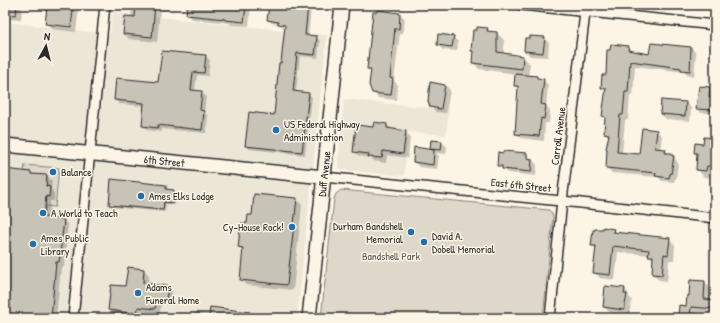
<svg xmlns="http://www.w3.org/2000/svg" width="720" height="323" font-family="'Patrick Hand',sans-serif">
<rect width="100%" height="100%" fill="#fcf5e5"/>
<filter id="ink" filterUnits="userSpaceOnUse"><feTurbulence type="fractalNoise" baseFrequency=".025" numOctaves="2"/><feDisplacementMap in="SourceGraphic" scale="8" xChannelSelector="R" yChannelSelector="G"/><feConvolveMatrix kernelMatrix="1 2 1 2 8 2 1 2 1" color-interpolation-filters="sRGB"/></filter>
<g filter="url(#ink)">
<g fill="#ece6d7">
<path d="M113,12L327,35L297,318H5V22L110,34Z"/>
<path d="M344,99L449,110L446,135L408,132L404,176L343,170L338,167V163Z"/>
</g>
<g fill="#ded8ca" stroke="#84827a">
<path d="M25,165L59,168L55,207L44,206L46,196H49L50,187L46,186L47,176L31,174V172L24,171Z"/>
<path d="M341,190L549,210L552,213L553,217L543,318H321L334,199L336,194Z"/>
</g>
<g fill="#0003" fill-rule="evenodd">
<path d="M5,5H79L76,32L52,29L46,23L48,9L22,7L21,20L7,19L5,16Z"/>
<path d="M132,5H168V11L160,10L157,42L129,39L124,34L131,18Z"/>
<path d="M196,5H251L249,26L231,25L229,23L192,19L187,14L196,8Z"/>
<path d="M295,5L307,6L311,9L308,36L316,37L320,41L318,58L300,56L296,92L309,94L312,97L305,155L249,149L246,145L275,116L282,64L286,28L282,27L279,24L272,23L268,20L294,7ZM279,23L290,25V27L281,26Z"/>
<path d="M400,14L405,19L403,33H400L394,81L398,85L396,100L378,98L373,92L372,72L368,69Z"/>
<path d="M487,29L490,32L497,33L504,40V54L523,57L530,64L528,76L543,80L548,85L546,106L550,111L549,123H545L544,141L521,138L516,134L519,89L515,85L516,74L479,69L473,62L474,53L472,51Z"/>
<path d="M453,37L458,42L457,51L443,50L438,45Z"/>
<path d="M544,38L549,43L548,57L530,56L525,51Z"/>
<path d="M628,47L634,52L650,55L691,48L696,53L694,76L687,75L684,72L635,66L633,96H630L628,120H625L622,153L640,155L657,131L662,136L660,150H665L669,154H672L678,163L676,179H675L674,182L662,181L658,177L612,173L607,168L609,137L605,133L606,119L603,116L606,92L602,88L607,76Z"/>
<path d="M205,56L210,60L208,76L197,75L195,91L201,92L206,96L204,112L208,116L206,133L162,129V132L147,130L143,126L145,106L119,104L115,99L159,84Z"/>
<path d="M445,85L450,90L446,113L436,112L431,107Z"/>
<path d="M710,88L714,93L715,116L711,113H701L697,108Z"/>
<path d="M662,101L686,103L691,108L690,121L666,119L661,114Z"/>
<path d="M387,125L392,130L405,132L410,137L408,158L387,155L386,163L374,161L371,158L359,156L354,151L374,128Z"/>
<path d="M715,139V173H714V178L704,177L697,169L698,156L695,153L704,145Z"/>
<path d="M442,142L447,147L446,154L436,153L439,156L437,169L419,167L414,162L434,151L431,148Z"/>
<path d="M527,154L537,165L536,176L508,173L498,165Z"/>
<path d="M5,170L30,173L33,175L47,176L52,181L51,189L54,193V201H50L49,219L63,220L68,225L64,267H61L56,318H5Z"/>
<path d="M165,186L168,190H174L176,193L175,205L166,204L165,212L112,207L110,204Z"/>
<path d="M296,199L302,205L293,290L246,285L241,279L244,252L239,247L253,216Z"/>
<path d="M613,230L617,234L669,239L675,245L674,260H669L667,281L659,280L653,274L654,260L649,255L618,252L615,280L600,278L594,272L597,250L592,245Z"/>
<path d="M144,270L149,275L148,285L167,287L172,292L171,305L161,304L160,314L143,312L142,318L114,315L109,310L126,288Z"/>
<path d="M705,282L710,288V300L715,301V318H713L714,313L696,312V318H679L687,307L690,297Z"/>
<path d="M625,289L629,294V297L632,300L629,314L609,312L604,307Z"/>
<path d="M194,312L210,314L238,318H193Z"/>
</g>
<g fill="#c8c3b7" stroke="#2b2b2b">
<path d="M5,5H17L16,15L5,14Z"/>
<path d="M136,5H155L152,37L123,34L125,16L135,17Z"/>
<path d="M195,5H246L244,22L225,20V19L186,15L187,6L195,7Z"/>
<path d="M269,5L294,6V5H308L305,35L317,36L315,55L297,53L293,91L309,93L302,152L245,146L249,112L274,115L279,63H281L285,25L278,24V22L267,20Z"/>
<path d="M47,7L73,10L71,27L45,24Z"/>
<path d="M377,10L400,13L399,29L395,28L390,78L393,79L391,95L372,93L369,85L371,69H367L373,12H377Z"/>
<path d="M477,27L488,28L487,31L497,32V52L523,56L522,69L472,63L473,51H471L473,30H477Z"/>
<path d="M438,34L454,36L452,47L437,45Z"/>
<path d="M530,36L545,37L543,53L524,51L525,38H530Z"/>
<path d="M651,43L691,47L690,71L681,70V68L630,61L628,92H625L623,115H620L617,152L639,154L642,128L657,130L655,148L666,149L665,153H672V156H674L671,174H670L669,178L655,176L656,173L606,168L607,149H606L609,134L604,133L605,117L602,116L606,88H601L602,75H606L607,50H610L611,44L629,46L628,50L649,54Z"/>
<path d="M162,51L206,55L204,73L193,72L191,90L202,91L200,110L204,111L202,130L158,125V128L142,126L144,103L114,100L116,78L158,82Z"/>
<path d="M515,74L537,76V78L544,79L541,104L546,105L544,119L541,118L539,136L515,134L518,86H514Z"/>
<path d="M430,82L445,85L441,109L430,107L428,101Z"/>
<path d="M699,86L710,87L709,97H715V110L696,109Z"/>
<path d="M661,100L686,102L685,116L660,114Z"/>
<path d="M374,122L387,124V128L406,131L403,154L383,151L382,158L368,157L369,154L353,152L356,125L373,127Z"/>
<path d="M704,137L715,138V167L707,166L706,171L696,170L697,153H694L695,143L703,144Z"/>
<path d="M431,140L442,141L441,150L430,149Z"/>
<path d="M414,147L434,150L433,165L413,162Z"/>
<path d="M503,151L527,153V158L532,159L531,172L502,169V166H497L498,152L503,153Z"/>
<path d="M5,169L31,172V174L47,175L46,186L50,187L49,197L46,196L44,217L64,220L59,262H56L51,318H5Z"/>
<path d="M111,179L166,185V189L174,190L173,203L164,202L163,210L109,205Z"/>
<path d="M254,194L297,198L287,285L240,280L243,248L238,247L241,223H247L248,215H252Z"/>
<path d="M603,227L614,229L613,232L670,238L668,255L664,254L662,275L652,274L653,256H648L649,250L613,246L610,275L593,273L596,246H591L593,230H595V229H603Z"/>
<path d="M128,267L144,269L143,283L168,286L166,301L156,300L155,309L138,307L137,314L108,310L111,285L125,286Z"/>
<path d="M690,280L705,281L704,299L715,300V309L691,307L690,318H678L679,305L686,306L687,296H689Z"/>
<path d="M605,286L625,288L624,294H627L624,310L603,307Z"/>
<path d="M210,307L250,312V318H209Z"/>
</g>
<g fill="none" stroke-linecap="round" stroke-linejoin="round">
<g stroke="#2b2b2b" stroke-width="12">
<g id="minor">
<path d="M521,5L715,25"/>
<path d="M324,177L581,203L715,218"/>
<path d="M73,318L105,5"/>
<path d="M550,318L562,201L586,5"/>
</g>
</g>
<g stroke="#2b2b2b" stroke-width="16">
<g id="secondary">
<path id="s1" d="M5,145L324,177"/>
<path id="s2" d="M309,318L342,5"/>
</g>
</g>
<use href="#minor" stroke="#fcf5e5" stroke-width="9"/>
<use href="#secondary" stroke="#fcf5e5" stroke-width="13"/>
</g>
</g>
<g fill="#1f6fb2" stroke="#fcf5e5" stroke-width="1.5">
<circle cx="276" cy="130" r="4"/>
<circle cx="53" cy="172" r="4"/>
<circle cx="141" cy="196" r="4"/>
<circle cx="43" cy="213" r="4"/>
<circle cx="292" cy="227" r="4"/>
<circle cx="411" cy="232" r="4"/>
<circle cx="424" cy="242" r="4"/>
<circle cx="33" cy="244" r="4"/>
<circle cx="138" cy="293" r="4"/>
</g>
<g text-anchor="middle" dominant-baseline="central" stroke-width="3" stroke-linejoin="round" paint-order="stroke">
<g font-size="11" fill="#2b2b2b" stroke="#fcf5e5" text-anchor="start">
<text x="284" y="124">US Federal Highway<tspan x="284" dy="13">Administration</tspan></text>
<text x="61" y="172">Balance</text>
<text x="149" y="196">Ames Elks Lodge</text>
<text x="51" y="213">A World to Teach</text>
<text x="403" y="226" text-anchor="end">Durham Bandshell<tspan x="403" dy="13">Memorial</tspan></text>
<text x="284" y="227" text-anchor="end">Cy-House Rock!</text>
<text x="432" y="236">David A.<tspan x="432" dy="13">Dobell Memorial</tspan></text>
<text x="41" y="238">Ames Public<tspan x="41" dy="13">Library</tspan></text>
<text x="146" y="287">Adams<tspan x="146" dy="13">Funeral Home</tspan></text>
</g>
<g font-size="11" fill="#2b2b2b" stroke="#fcf5e5">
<text transform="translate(558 136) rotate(-83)">Carroll Avenue</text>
<text stroke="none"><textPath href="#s1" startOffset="160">6th Street</textPath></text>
<text stroke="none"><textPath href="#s2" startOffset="145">Duff Avenue</textPath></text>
<text transform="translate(521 185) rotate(6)">East 6th Street</text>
</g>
<g font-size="11" fill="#585653" stroke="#fcf5e5">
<text x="391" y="256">Bandshell Park</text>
</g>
</g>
<rect width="720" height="323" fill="none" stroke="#fcf5e5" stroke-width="20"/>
<rect x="10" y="10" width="700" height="303" fill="none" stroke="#2b2b2b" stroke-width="1.5" filter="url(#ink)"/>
<g transform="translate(46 46) rotate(7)" stroke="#fcf5e5" stroke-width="3" paint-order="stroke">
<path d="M0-3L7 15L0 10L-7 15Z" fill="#2b2b2b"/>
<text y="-6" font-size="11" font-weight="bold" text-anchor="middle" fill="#2b2b2b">N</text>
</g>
</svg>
